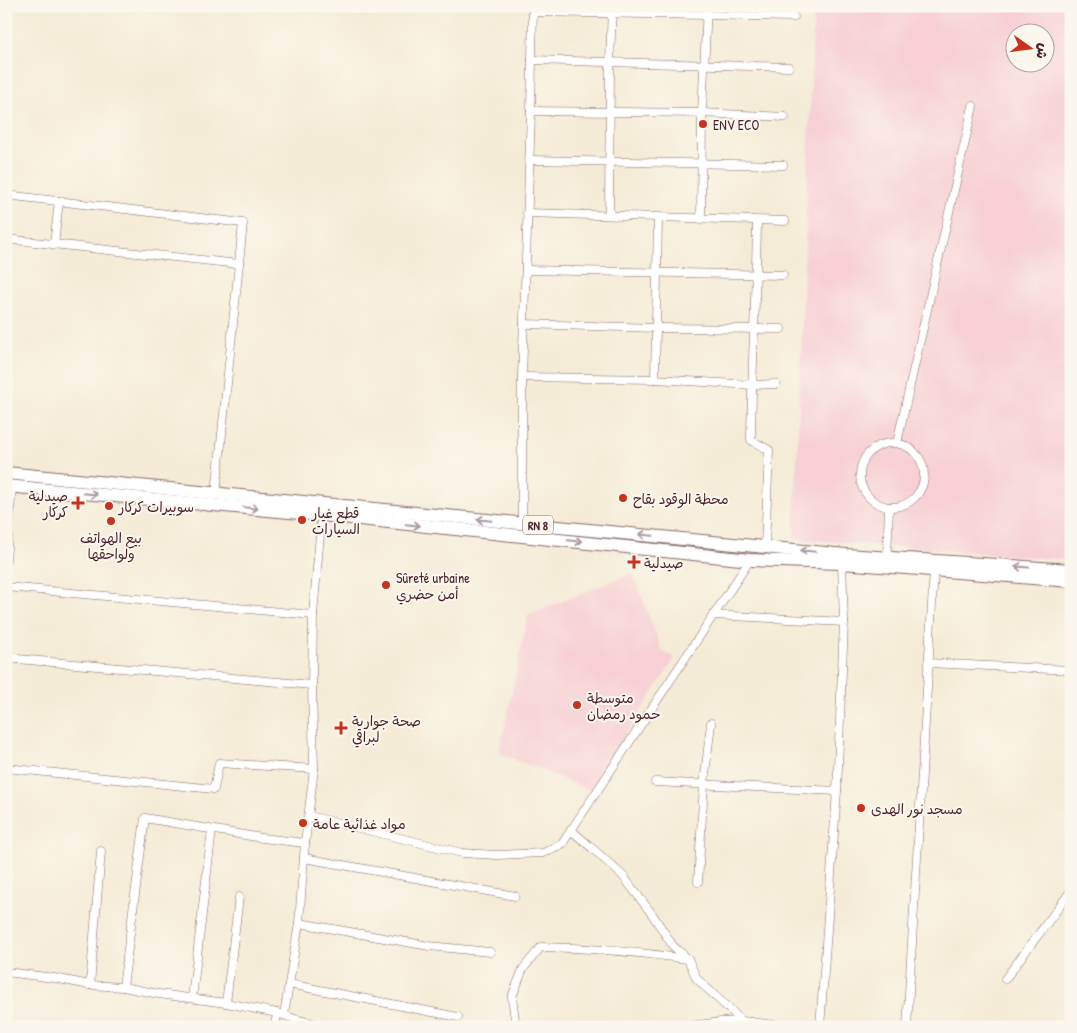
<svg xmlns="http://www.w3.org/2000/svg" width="1077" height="1033" font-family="'Patrick Hand','Playpen Sans Arabic',sans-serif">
<rect width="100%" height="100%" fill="#fbf7ec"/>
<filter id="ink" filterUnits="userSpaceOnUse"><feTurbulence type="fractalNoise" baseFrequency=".02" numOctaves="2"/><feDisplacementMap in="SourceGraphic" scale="10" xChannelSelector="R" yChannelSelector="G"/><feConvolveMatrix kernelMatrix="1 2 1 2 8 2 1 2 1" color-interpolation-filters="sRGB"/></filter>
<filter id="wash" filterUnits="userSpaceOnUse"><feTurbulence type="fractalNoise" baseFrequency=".0096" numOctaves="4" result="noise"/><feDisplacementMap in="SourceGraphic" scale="20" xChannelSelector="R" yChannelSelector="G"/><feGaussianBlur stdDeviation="1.12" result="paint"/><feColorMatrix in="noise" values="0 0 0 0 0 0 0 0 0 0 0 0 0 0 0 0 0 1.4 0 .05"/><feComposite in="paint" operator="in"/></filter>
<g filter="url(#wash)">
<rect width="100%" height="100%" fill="#f4ecd6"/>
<g fill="#f7cfd4" fill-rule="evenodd">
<path d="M814,6H1071V560L794,539ZM1014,32H1044V62H1014Z"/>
<path d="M633,573L662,651L675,658L590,790L499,753L528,615Z"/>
</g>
</g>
<g filter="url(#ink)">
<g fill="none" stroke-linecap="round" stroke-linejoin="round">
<g stroke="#866767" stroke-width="9">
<g id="street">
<path d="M533,12L706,15L794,17"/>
<path d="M532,60C618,63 703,64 789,67"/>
<path d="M531,111L702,113L785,117"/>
<path d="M530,160L783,165"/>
<path d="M6,195L243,223L216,494"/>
<path d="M527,213L785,221"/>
<path d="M609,215L610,63L612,6"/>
<path d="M701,219L702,113L707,6"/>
<path d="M757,221C756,294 752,367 751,440L769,450L765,547"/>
<path d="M6,239L239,264"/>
<path d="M54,245L59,201"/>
<path d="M526,270L783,275"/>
<path d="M524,324L657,328L781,329"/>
<path d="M522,377L655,379L752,385L776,384"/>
<path d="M655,379L658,218"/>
<path d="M897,443L973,106"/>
<circle cx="892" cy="475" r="32"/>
<path d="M522,524V377L531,111L533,6"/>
<path d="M887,557L889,507"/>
<path d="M6,560L12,487"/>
<path d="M6,587L313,615"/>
<path d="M713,615L844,622"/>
<path d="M6,658L312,685"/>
<path d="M928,663L1071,670"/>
<path d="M6,768L214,789L219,763L314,769"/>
<path d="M655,782L837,791"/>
<path d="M309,816L462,853L497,855L543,853L562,844L750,560"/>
<path d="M571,830L592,848L623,876L652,914L673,946L688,959L697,979L742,1021"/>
<path d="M304,858L515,896"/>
<path d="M698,882L704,784L711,723"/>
<path d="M299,923L429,946L490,952"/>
<path d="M6,972L54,978L90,985L123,987L159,994L226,1003L277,1013L298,1020L329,1027"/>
<path d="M1005,979L1071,891"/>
<path d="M289,984L458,1017"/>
<path d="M90,985L101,851"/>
<path d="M123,987L145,818L262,838L305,843"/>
<path d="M192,998L212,830"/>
<path d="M226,1003L239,897"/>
<path d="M284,1015L299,923L305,843L314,769L312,685L313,615L322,511"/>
<path d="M275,1027L277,1013"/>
<path d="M516,1027L512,997L523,969L541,947C591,948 639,952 688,959"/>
<path d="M683,1027L721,1022L742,1021L792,1027"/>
<path d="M820,1027L837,791L844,622L842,563L843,561"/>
<path d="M907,1027L934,570"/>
</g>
</g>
<g stroke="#866767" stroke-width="14">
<g id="primary">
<path d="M6,473L846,555L1071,570"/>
<path d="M6,486L322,515L750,560L842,563L1071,581"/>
</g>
</g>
<use href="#street" stroke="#fff" stroke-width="8"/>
<use href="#primary" stroke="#fff" stroke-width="12"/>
</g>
<defs><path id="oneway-shaft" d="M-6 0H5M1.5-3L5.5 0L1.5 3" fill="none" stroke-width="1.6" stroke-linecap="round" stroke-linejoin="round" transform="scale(1.25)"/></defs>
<g stroke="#ae9aa0">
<use href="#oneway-shaft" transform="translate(90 494) rotate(5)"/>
<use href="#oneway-shaft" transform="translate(251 508) rotate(6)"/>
<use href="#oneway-shaft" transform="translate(484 520) rotate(-174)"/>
<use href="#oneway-shaft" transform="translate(413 525) rotate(6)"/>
<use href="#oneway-shaft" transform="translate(646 535) rotate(-175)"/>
<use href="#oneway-shaft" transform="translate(575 541) rotate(6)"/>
<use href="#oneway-shaft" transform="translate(808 551) rotate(-174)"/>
<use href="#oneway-shaft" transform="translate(1022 567) rotate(-176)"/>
</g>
</g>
<g fill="#c8321e" stroke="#fbf7ec" stroke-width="2">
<circle cx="703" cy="124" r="5"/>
<circle cx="623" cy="498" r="5"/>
<path d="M75.5 495.5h5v5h5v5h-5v5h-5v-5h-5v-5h5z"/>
<circle cx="109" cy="506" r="5"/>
<circle cx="302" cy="520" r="5"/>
<circle cx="111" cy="521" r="5"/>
<path d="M631.5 554.5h5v5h5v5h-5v5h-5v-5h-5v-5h5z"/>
<circle cx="386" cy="585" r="5"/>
<circle cx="577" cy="705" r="5"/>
<path d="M338.5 720.5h5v5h5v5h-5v5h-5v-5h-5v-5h5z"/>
<circle cx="861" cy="808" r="5"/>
<circle cx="303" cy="823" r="5"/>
</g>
<g text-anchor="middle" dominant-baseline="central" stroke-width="4" stroke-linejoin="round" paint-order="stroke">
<rect fill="#fbf7ec" stroke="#7f6065" stroke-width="1" x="523" y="515.5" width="30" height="19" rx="4"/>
<g font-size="12" font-weight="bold" fill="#4a1f2b">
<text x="538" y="525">RN 8</text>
</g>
<g font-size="14" fill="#4a1f2b" stroke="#fbf7ec" text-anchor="start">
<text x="713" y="124">ENV ECO</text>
<text x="68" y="495" text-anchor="end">صيدلية<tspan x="68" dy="16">كركار</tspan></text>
<text x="633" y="498">محطة الوقود بقاح</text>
<text x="119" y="506">سوبيرات كركار</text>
<text x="312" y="512">قطع غيار<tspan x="312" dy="16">السيارات</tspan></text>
<text x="111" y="537" text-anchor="middle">بيع الهواتف<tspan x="111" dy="16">ولواحقها</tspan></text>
<text x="644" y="562">صيدلية</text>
<text x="396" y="577">Sûreté urbaine<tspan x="396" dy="16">أمن حضري</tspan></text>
<text x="587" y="697">متوسطة<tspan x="587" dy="16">حمود رمضان</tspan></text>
<text x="352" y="720">صحة جوارية<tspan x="352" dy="16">لبراقي</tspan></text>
<text x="871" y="808">مسجد نور الهدى</text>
<text x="313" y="823">مواد غذائية عامة</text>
</g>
</g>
<rect width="1077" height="1033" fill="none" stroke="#fbf7ec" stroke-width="25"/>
<g transform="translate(1030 48) rotate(104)"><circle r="24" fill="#fbf7ec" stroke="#b4a19f"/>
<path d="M0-4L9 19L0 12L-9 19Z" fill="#c8321e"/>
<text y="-8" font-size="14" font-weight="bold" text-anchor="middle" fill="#4a1f2b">ش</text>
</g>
</svg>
